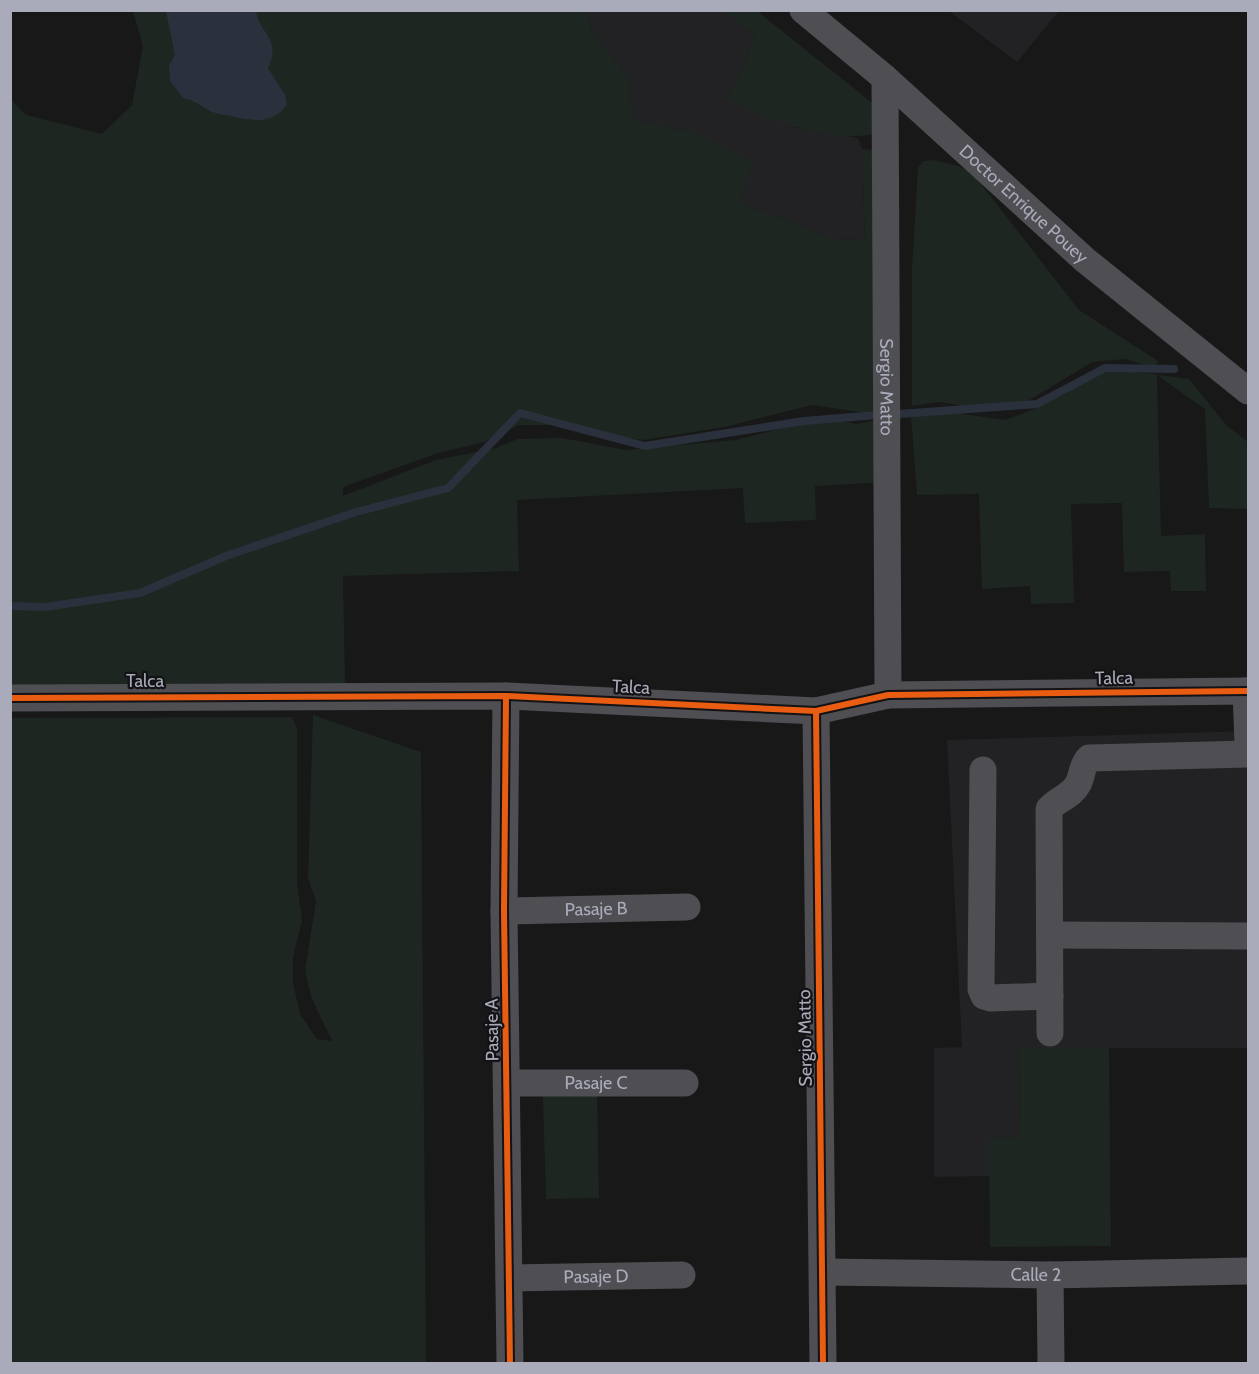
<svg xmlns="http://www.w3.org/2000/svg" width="1259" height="1374" font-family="Cabin,sans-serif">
<rect width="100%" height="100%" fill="#181819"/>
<g fill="#222225">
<path d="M586,11H724L755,36L729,98L796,128L858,138L862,149L865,239L838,240L739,202L696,133L632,119L628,77L593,33Z"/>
<path d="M949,11H1059L1017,62Z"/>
<path d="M1248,731V1048H1019L1020,1137L989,1138L990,1176L934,1177V1048L962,1047L947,740Z"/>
</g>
<g fill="#1e2621">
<path d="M133,11H586L593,33L628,77L633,119L696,133L752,163L739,202L838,240L865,239L862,149L885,151L874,414L812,405L724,427L643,440L594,434L560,425H519L484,442L438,453L343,487V496L436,460L496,448L518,439L562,438L626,450L736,440L827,417L856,424L887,419V482L815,486L816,520L745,523L743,488L517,500L519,571L343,576L345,684L11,688L10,99L26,115L102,134L132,105L143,46Z"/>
<path d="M724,11H757L875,105L879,133C829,145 772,122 729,98L755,36Z"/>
<path d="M933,160L959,166L974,175L1079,310L1158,361L1155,368L1125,359L1092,362L1028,401L998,408H973L940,402L912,406V269L918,168L923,161Z"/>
<path d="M1113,369L1189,379L1227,426L1248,442V521V509L1209,508L1205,409L1157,375L1161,536L1205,534L1206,591H1171L1170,571L1124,572L1122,503L1071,504L1074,603L1031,604L1030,586L982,589L979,494L917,495L911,415L935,410L1005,420L1032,410L1090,375Z"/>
<path d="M313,715L421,752L426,1363H11V718L292,717L297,728V882L302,920L293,958V983L300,1014L317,1039L332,1041L312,999L305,971L316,901L308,879Z"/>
<path d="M1019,1048H1109L1111,1246L990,1247L989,1138L1020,1137Z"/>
<path d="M597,1085L599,1198L546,1199L543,1097L545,1087Z"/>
</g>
<path fill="#2a313c" d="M166,11H256C259,33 282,39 268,68L285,95L287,105C272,125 253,121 231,116C225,115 218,114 212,112C200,106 197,101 183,98L170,81L169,66L175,55Z"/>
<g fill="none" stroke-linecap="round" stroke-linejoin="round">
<g stroke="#2a313c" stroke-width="8">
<path d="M899,414L1037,404L1105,368L1174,369"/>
<path d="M10,606L45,607L140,593L226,556L356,512L448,488L520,413L645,446L804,421L877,415"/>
</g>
<g stroke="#4e4e53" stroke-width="27">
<path id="s1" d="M803,10L885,78L1085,260L1248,391"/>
<path id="s2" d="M885,78L888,695"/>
<path d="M1246,691L1248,744"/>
<path d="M506,696L504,911L510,1364"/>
<path d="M10,698L506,696L816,711L888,695L1248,691"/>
<path d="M816,711L823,1364"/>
<path d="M983,770L981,989L984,996L991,998L1050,996"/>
<path id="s3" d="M504,911L687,907"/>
<path d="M1050,935L1248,936"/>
<path d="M1050,1033L1049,809C1057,799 1071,797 1078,784C1083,775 1081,766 1089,758L1248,754"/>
<path id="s4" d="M508,1083H685"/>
<path id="s5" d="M823,1272L1050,1275L1248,1271"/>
<path d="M1050,1275L1051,1364"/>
<path id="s6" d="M509,1278L682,1275"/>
</g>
<g stroke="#131215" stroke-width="10">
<g id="cycleway">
<path d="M506,696L504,911L510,1364"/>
<path d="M10,698L506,696L816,711L888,695L1248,691"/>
<path d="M816,711L823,1364"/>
</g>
</g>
<use href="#cycleway" stroke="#e95d12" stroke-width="6"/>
</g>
<g text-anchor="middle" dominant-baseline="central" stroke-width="4.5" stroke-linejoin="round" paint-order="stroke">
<g font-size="18" fill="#a9abba" stroke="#131215">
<text stroke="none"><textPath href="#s1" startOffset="294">Doctor Enrique Pouey</textPath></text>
<text stroke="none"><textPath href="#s2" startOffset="309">Sergio Matto</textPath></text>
<text transform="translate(1114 678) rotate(-1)">Talca</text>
<text x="145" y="681">Talca</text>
<text transform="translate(631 687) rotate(3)">Talca</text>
<text stroke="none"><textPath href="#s3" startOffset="92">Pasaje B</textPath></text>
<text transform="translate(492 1030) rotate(-91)">Pasaje A</text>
<text transform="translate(805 1038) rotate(-91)">Sergio Matto</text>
<text stroke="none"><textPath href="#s4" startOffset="88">Pasaje C</textPath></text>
<text stroke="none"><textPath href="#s5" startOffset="213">Calle 2</textPath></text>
<text stroke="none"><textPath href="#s6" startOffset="87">Pasaje D</textPath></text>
</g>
</g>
<rect width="1259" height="1374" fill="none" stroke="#a9abba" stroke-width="24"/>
</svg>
